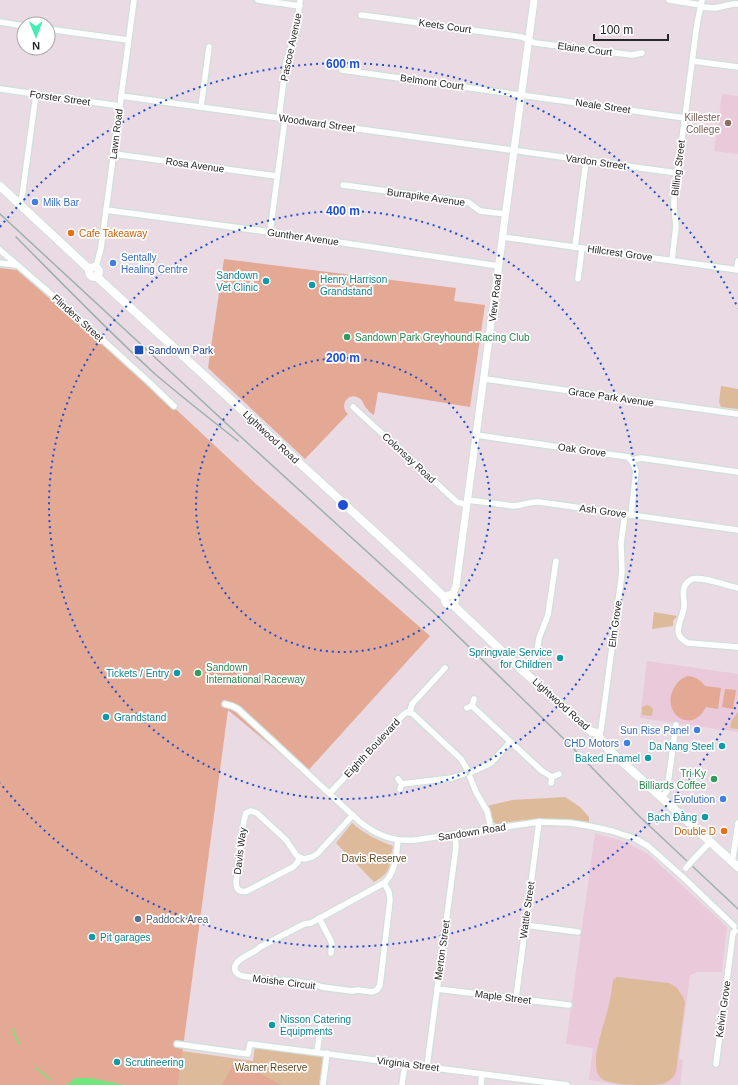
<svg xmlns="http://www.w3.org/2000/svg" width="738" height="1085" font-family="Helvetica,sans-serif">
<rect width="100%" height="100%" fill="#e9dae3"/>
<g fill="#eac9da">
<path d="M722,94L738,96V154L714,151Z"/>
<path d="M647,661L738,674V732L640,718Z"/>
<path d="M595,833L625,842L648,854L727,927L722,972H698L690,975L679,1059L683,1060L680,1085H621L589,1080L593,1048L566,1044Z"/>
</g>
<g fill="#ddba99">
<path d="M721,386L738,389V409L721,407L719,402Z"/>
<path d="M654,612L677,616L673,621V626L652,629Z"/>
<path d="M647,705L650,706L653,709L652,716L642,715V707Z"/>
<path d="M738,712V729L730,728L732,720Z"/>
<path d="M565,797L580,807L589,817V822L548,819L524,820L497,824C490,821 489,813 487,806L512,800Z"/>
<path d="M352,823C365,834 377,840 393,846C388,865 394,871 374,882L336,843Z"/>
<path d="M617,977L669,983L677,988L683,997L685,1002L676,1072C670,1085 659,1085 645,1085C635,1085 605,1085 599,1076C589,1061 606,1021 609,1004C611,996 612,988 613,980Z"/>
<path d="M255,1047L324,1056L321,1085H178L182,1051L253,1061Z"/>
</g>
<g fill="#e4a995">
<path d="M224,259L456,288L454,301L485,305L470,407L378,392L374,415C372,414 369,412 367,409C363,405 364,400 357,397C347,393 339,407 348,414L305,459L208,368Z"/>
<path d="M0,268L17,270L166,400L256,484L430,636L305,774L228,710L178,1085H0Z"/>
<path d="M688,676C696,677 701,680 705,686L721,688L718,709L706,707C692,736 660,713 674,688C677,682 682,678 688,676Z"/>
<path d="M725,689L736,690L733,709L722,707Z"/>
<path d="M236,1060L281,1085H222Z"/>
</g>
<path fill="#72e67d" d="M76,1078H90L125,1085H69L72,1080Z"/>
<g fill="none" stroke-linecap="round" stroke-linejoin="round">
<g stroke="#72e67d" stroke-width="1.5">
<path d="M12,1029L19,1044"/>
<path d="M36,1068L51,1080"/>
<path d="M67,1084L71,1085"/>
</g>
<g stroke="#cfe0da" stroke-width="8">
<g id="minor">
<path d="M258,0L300,6"/>
<path d="M669,0L701,5L702,0"/>
<path d="M701,7L715,8L733,4H738"/>
<path d="M361,15L522,37L535,43L632,55L642,53"/>
<path d="M0,22L24,26"/>
<path d="M48,29L128,40"/>
<path d="M693,61L738,67"/>
<path d="M342,70L685,118"/>
<path d="M0,89L120,106"/>
<path d="M121,96L677,173"/>
<path d="M201,107L209,47"/>
<path d="M279,118L286,62L296,33L300,0"/>
<path d="M114,154L276,176"/>
<path d="M343,185L468,202L480,211L506,214"/>
<path d="M18,203L22,197L36,94"/>
<path d="M106,210L270,232L499,266"/>
<path d="M270,232L285,119"/>
<path d="M503,237L738,270"/>
<path d="M575,247L586,161"/>
<path d="M0,250L73,313L149,382L174,406"/>
<path d="M672,260L676,226L674,208V200L697,24L701,5"/>
<path d="M0,263L16,265"/>
<path d="M95,267L97,263L101,248L134,0"/>
<path d="M737,269L738,261"/>
<path d="M578,279L582,248"/>
<path d="M485,379L738,414"/>
<path d="M353,407L457,502L467,505"/>
<path d="M476,435L628,457L633,463L636,471L631,515"/>
<path d="M632,460L641,458L738,472"/>
<path d="M468,500L513,506C522,506 530,501 539,502L738,530"/>
<path d="M738,588C728,586 701,576 692,579C688,581 685,585 684,588C682,594 685,601 684,607C683,616 676,626 679,635C681,639 684,641 688,643L738,647"/>
<path d="M524,672L536,658L539,638L548,615L556,561"/>
<path d="M225,704L232,706L238,709L359,821C376,835 393,842 415,840L539,822L570,823L589,826L612,831L636,839L648,846L685,879L734,926"/>
<path d="M472,706L542,771L552,777"/>
<path d="M467,708L472,706L474,699"/>
<path d="M410,712L412,704L445,668"/>
<path d="M599,734L601,730L622,572L621,543L625,514"/>
<path d="M472,772L491,763L510,742"/>
<path d="M470,777L476,792L487,811L491,829"/>
<path d="M398,779L402,784L400,789"/>
<path d="M551,783L552,777L559,774"/>
<path d="M402,784L452,778L464,774"/>
<path d="M330,793L403,715L407,712L413,714L461,759L467,769"/>
<path d="M662,798L667,791L676,725"/>
<path d="M300,858L297,863L293,867L247,891C239,893 236,889 236,882L244,820L246,813L251,811L257,813L286,840L297,856L304,859L312,857L317,854L353,815"/>
<path d="M730,860L733,857L738,823"/>
<path d="M692,861L710,842"/>
<path d="M384,883L389,892L390,900L380,985L377,990L372,992L358,990L352,991L322,987L314,984L284,980L278,981L242,976C239,975 236,974 235,970C232,959 254,954 260,947L304,924L311,923L384,883C396,872 396,856 398,840"/>
<path d="M319,918L331,941L332,945L331,953"/>
<path d="M525,925L578,932"/>
<path d="M437,989L569,1005"/>
<path d="M516,998L539,822"/>
<path d="M177,1044L248,1054L250,1044L567,1085"/>
<path d="M317,1052L321,1025"/>
<path d="M716,1064L733,933L735,931"/>
<path d="M427,1066L456,847L455,834"/>
<path d="M323,1085L327,1053"/>
<path d="M402,1085L405,1063"/>
<path d="M481,1085L482,1074"/>
</g>
</g>
<g stroke="#cfe0da" stroke-width="9">
<path id="tertiary" d="M452,596L456,586L534,0"/>
</g>
<g stroke="#cfe0da" stroke-width="10">
<g id="secondary">
<path d="M0,186L89,269"/>
<circle cx="94" cy="272" r="5"/>
<path d="M96,276L416,570L445,598"/>
<circle cx="450" cy="600" r="5"/>
<path d="M453,605L524,672L587,728L592,732L598,733L602,742L607,748L738,867"/>
</g>
</g>
<use href="#minor" stroke="#fff" stroke-width="5.5"/>
<use href="#tertiary" stroke="#fff" stroke-width="7"/>
<use href="#secondary" stroke="#fff" stroke-width="8"/>
<g stroke="#9db1ab" stroke-width="1.5">
<path d="M0,214L241,437L430,609L565,740L639,816L738,909"/>
<path d="M16,237C62,283 107,330 155,374C182,397 210,419 238,441"/>
</g>
<g stroke="#cfe0da" stroke-width="8" stroke-linecap="butt">
<path id="minor-bridge" d="M686,868L692,861"/>
</g>
<use href="#minor-bridge" stroke="#fff" stroke-width="5.5"/>
</g>
<g fill="none" stroke="#1d4ed8" stroke-width="2" stroke-dasharray="2 4">
<circle cx="343" cy="505" r="147"/>
<circle cx="343" cy="505" r="294"/>
<path d="M738 702A441 441 0 0 1 0 783M0 227A441 441 0 0 1 738 308"/>
</g>
<circle fill="#8d6e63" stroke="#fff" stroke-width="1.5" cx="728" cy="123" r="4"/>
<g fill="#3f7fe0" stroke="#fff" stroke-width="1.5">
<circle cx="35" cy="202" r="4"/>
<circle cx="113" cy="263" r="4"/>
<circle cx="697" cy="730" r="4"/>
<circle cx="627" cy="743" r="4"/>
<circle cx="723" cy="799" r="4"/>
</g>
<g fill="#e8710a" stroke="#fff" stroke-width="1.5">
<circle cx="71" cy="233" r="4"/>
<circle cx="724" cy="831" r="4"/>
</g>
<g fill="#0f9aa8" stroke="#fff" stroke-width="1.5">
<circle cx="266" cy="281" r="4"/>
<circle cx="312" cy="285" r="4"/>
<circle cx="560" cy="658" r="4"/>
<circle cx="177" cy="673" r="4"/>
<circle cx="106" cy="717" r="4"/>
<circle cx="722" cy="746" r="4"/>
<circle cx="648" cy="758" r="4"/>
<circle cx="705" cy="817" r="4"/>
<circle cx="92" cy="937" r="4"/>
<circle cx="272" cy="1025" r="4"/>
<circle cx="117" cy="1062" r="4"/>
</g>
<g fill="#2e9e5b" stroke="#fff" stroke-width="1.5">
<circle cx="347" cy="337" r="4"/>
<circle cx="198" cy="673" r="4"/>
<circle cx="714" cy="779" r="4"/>
</g>
<rect fill="#1a4fb4" stroke="#fff" stroke-width="1.5" x="134" y="345" width="10" height="10" rx="2"/>
<circle fill="#5c6f8a" stroke="#fff" stroke-width="1.5" cx="138" cy="919" r="4"/>
<g text-anchor="middle" dominant-baseline="central" stroke-width="3.5" stroke-linejoin="round" paint-order="stroke">
<g font-size="10" fill="#272727" stroke="#fff">
<text transform="translate(445 26) rotate(8)">Keets Court</text>
<text transform="translate(291 47) rotate(-78)">Pascoe Avenue</text>
<text transform="translate(585 49) rotate(7)">Elaine Court</text>
<text transform="translate(432 82) rotate(8)">Belmont Court</text>
<text transform="translate(60 98) rotate(8)">Forster Street</text>
<text transform="translate(603 106) rotate(8)">Neale Street</text>
<text transform="translate(317 123) rotate(8)">Woodward Street</text>
<text transform="translate(116 134) rotate(-83)">Lawn Road</text>
<text transform="translate(596 162) rotate(8)">Vardon Street</text>
<text transform="translate(195 165) rotate(8)">Rosa Avenue</text>
<text transform="translate(678 168) rotate(-83)">Billing Street</text>
<text transform="translate(426 197) rotate(8)">Burrapike Avenue</text>
<text transform="translate(303 237) rotate(8)">Gunther Avenue</text>
<text transform="translate(620 253) rotate(8)">Hillcrest Grove</text>
<text transform="translate(495 298) rotate(-83)">View Road</text>
<text transform="translate(78 318) rotate(42)">Flinders Street</text>
<text transform="translate(611 397) rotate(8)">Grace Park Avenue</text>
<text transform="translate(271 437) rotate(43)">Lightwood Road</text>
<text transform="translate(582 450) rotate(8)">Oak Grove</text>
<text transform="translate(409 458) rotate(43)">Colonsay Road</text>
<text transform="translate(603 511) rotate(8)">Ash Grove</text>
<text transform="translate(615 624) rotate(-82)">Elm Grove</text>
<text transform="translate(561 704) rotate(42)">Lightwood Road</text>
<text transform="translate(372 748) rotate(-47)">Eighth Boulevard</text>
<text transform="translate(472 832) rotate(-9)">Sandown Road</text>
<text transform="translate(240 851) rotate(-83)">Davis Way</text>
<text transform="translate(527 910) rotate(-82)">Wattle Street</text>
<text transform="translate(442 950) rotate(-82)">Merton Street</text>
<text transform="translate(284 982) rotate(7)">Moishe Circuit</text>
<text transform="translate(503 997) rotate(7)">Maple Street</text>
<text transform="translate(723 1009) rotate(-82)">Kelvin Grove</text>
<text transform="translate(408 1064) rotate(7)">Virginia Street</text>
</g>
<g font-size="10" fill="#785e54" stroke="#fff" text-anchor="end">
<text x="720" y="117">Killester<tspan x="720" dy="12">College</tspan></text>
</g>
<g font-size="10" fill="#366cbe" stroke="#fff" text-anchor="end">
<text x="43" y="202" text-anchor="start">Milk Bar</text>
<text x="121" y="257" text-anchor="start">Sentally<tspan x="121" dy="12">Healing Centre</tspan></text>
<text x="689" y="730">Sun Rise Panel</text>
<text x="619" y="743">CHD Motors</text>
<text x="715" y="799">Evolution</text>
</g>
<g font-size="10" fill="#c56008" stroke="#fff" text-anchor="start">
<text x="79" y="233">Cafe Takeaway</text>
<text x="716" y="831" text-anchor="end">Double D</text>
</g>
<g font-size="10" fill="#0d838f" stroke="#fff" text-anchor="end">
<text x="258" y="275">Sandown<tspan x="258" dy="12">Vet Clinic</tspan></text>
<text x="320" y="279" text-anchor="start">Henry Harrison<tspan x="320" dy="12">Grandstand</tspan></text>
<text x="552" y="652">Springvale Service<tspan x="552" dy="12">for Children</tspan></text>
<text x="169" y="673">Tickets / Entry</text>
<text x="114" y="717" text-anchor="start">Grandstand</text>
<text x="714" y="746">Da Nang Steel</text>
<text x="640" y="758">Baked Enamel</text>
<text x="697" y="817">Bạch Đằng</text>
<text x="100" y="937" text-anchor="start">Pit garages</text>
<text x="280" y="1019" text-anchor="start">Nisson Catering<tspan x="280" dy="12">Equipments</tspan></text>
<text x="125" y="1062" text-anchor="start">Scrutineering</text>
</g>
<g font-size="10" fill="#27864d" stroke="#fff" text-anchor="start">
<text x="355" y="337">Sandown Park Greyhound Racing Club</text>
<text x="206" y="667">Sandown<tspan x="206" dy="12">International Raceway</tspan></text>
<text x="706" y="773" text-anchor="end">Tri Ky<tspan x="706" dy="12">Billiards Coffee</tspan></text>
</g>
<g font-size="10" fill="#164399" stroke="#fff" text-anchor="start">
<text x="148" y="350">Sandown Park</text>
</g>
<g font-size="10" fill="#5e461d" stroke="#fff">
<text x="374" y="858">Davis Reserve</text>
<text x="271" y="1067">Warner Reserve</text>
</g>
<g font-size="10" fill="#4e5e75" stroke="#fff" text-anchor="start">
<text x="146" y="919">Paddock Area</text>
</g>
</g>
<circle cx="343" cy="505" r="6" fill="#1d4ed8" stroke="#fff" stroke-width="2"/>
<g font-size="12" text-anchor="middle" font-weight="bold" fill="#1d4ed8" stroke="#fff" stroke-width="3.5" stroke-linejoin="round" paint-order="stroke">
<text x="343" y="68">600 m</text>
<text x="343" y="215">400 m</text>
<text x="343" y="362">200 m</text>
</g>
<g transform="translate(36 36) rotate(179)"><circle r="19" fill="#ffffff" stroke="#a9a9a9"/>
<path d="M0-3L7 15L0 10L-7 15Z" fill="#42eeb1"/>
<text y="-6" font-size="11" font-weight="bold" text-anchor="middle" fill="#272727">N</text>
</g>
<path d="M594 34v6h74v-6" fill="none" stroke="#272727" stroke-width="2"/>
<text x="600" y="34" font-size="12" fill="#272727" stroke="#ffffff" stroke-width="3" paint-order="stroke">100 m</text>
</svg>
